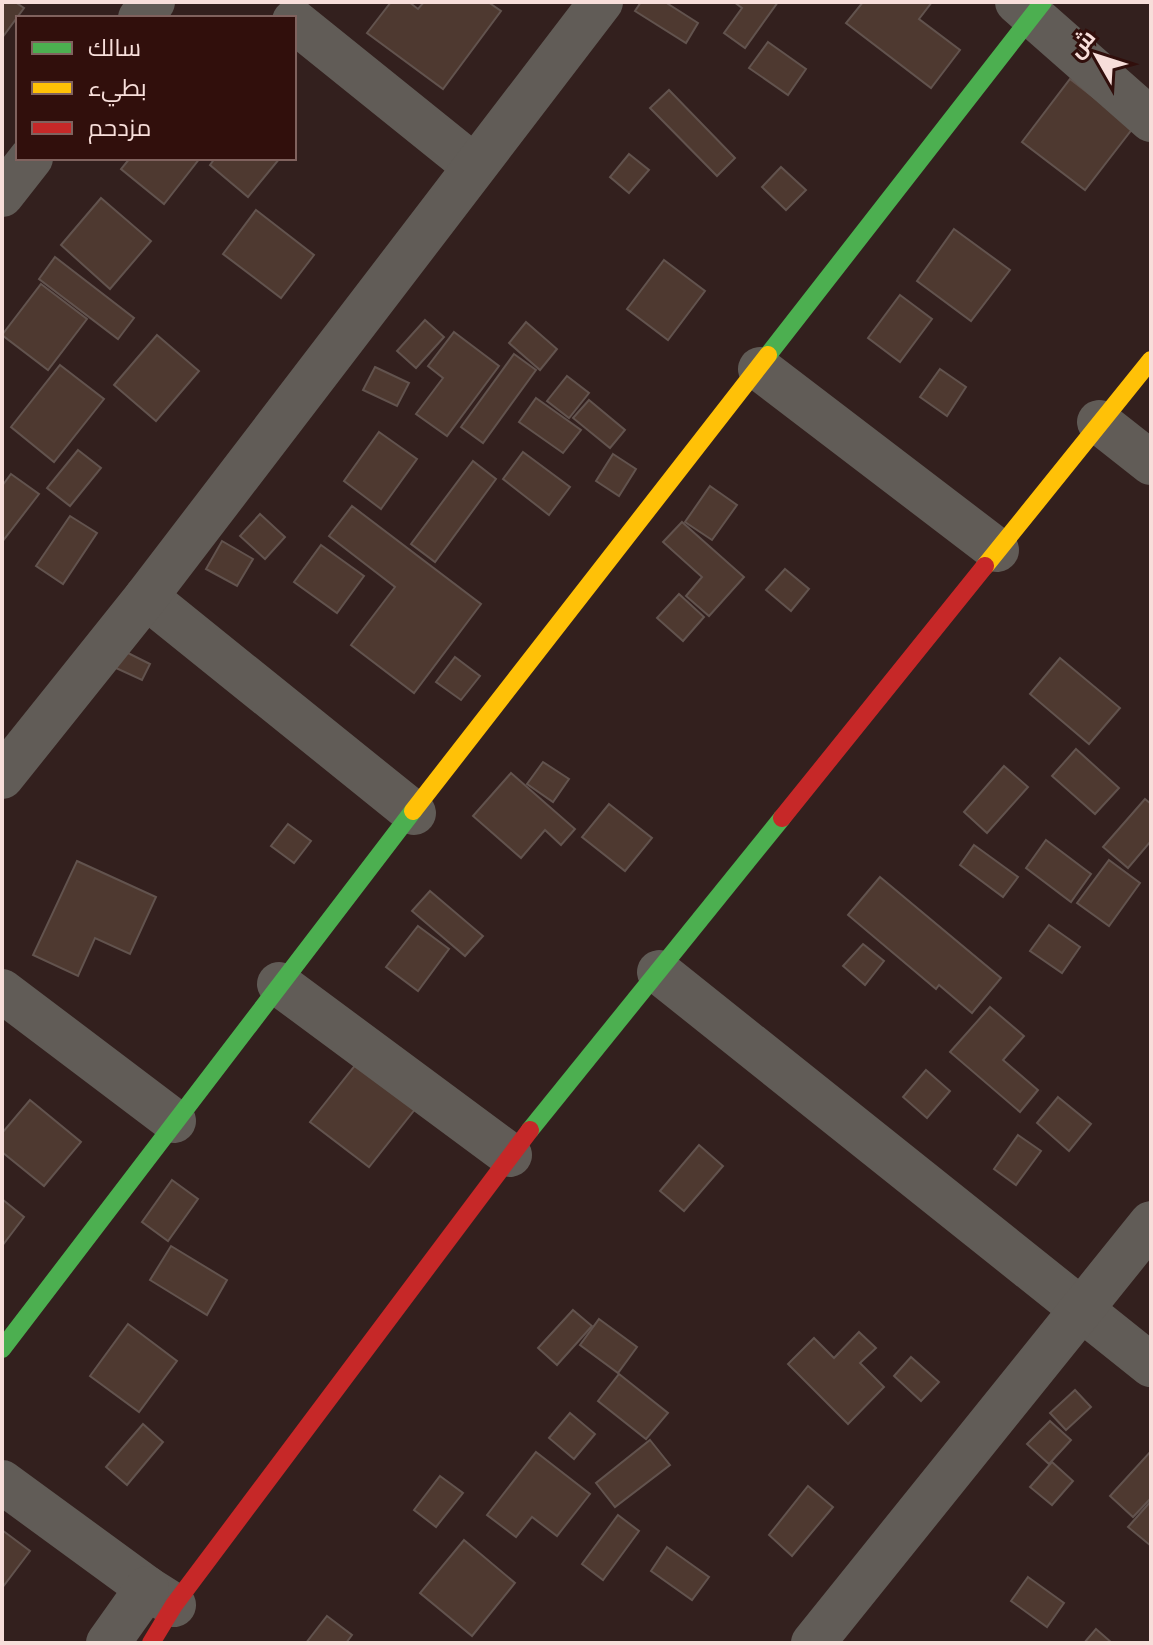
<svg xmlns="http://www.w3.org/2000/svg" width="1153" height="1645" font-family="Commissioner,Cairo,sans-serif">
<rect width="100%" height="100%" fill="#33201e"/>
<g fill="#4e3930" stroke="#62534e" stroke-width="2">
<path d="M2,2H15L24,8L2,38Z"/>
<path d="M391,2H409L418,9L424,2H488L501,11L443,89L367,33Z"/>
<path d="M641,2H665L698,23L686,43L635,11Z"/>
<path d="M734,2H778L745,48L724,33L742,8Z"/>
<path d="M863,2H932L919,19L960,50L931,88L846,23Z"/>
<path d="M768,42L806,69L788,95L749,68Z"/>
<path d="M1070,79L1133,128L1085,190L1022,142Z"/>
<path d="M669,90L735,158L717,176L650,108Z"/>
<path d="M629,154L649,170L629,193L610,177Z"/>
<path d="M130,158H200L164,204L121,169Z"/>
<path d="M215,158H280L248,197L210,165Z"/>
<path d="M781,167L806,190L786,210L762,187Z"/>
<path d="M101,198L151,241L110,289L61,245Z"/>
<path d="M256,210L314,255L281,298L223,254Z"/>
<path d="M954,229L1010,270L971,321L917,281Z"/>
<path d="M55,257L134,318L118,339L39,279Z"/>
<path d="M664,260L705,291L668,340L627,309Z"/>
<path d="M41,284L87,319L48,370L2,335Z"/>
<path d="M900,295L932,319L900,362L868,338Z"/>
<path d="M425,320L444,337L416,368L397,351Z"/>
<path d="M526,322L557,349L540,370L509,343Z"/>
<path d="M454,332L499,366L447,436L416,414L443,378L428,366Z"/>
<path d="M157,335L199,371L156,421L114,385Z"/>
<path d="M514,354L536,370L483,443L461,427Z"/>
<path d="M60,365L104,399L54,462L11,427Z"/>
<path d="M375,367L409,383L397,406L363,390Z"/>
<path d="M940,369L966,387L947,416L920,397Z"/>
<path d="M567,376L589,393L569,418L547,401Z"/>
<path d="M536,398L581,430L563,453L519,422Z"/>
<path d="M589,400L625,430L610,448L573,418Z"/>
<path d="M379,432L417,459L381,509L344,481Z"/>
<path d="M78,450L101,468L70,506L47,488Z"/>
<path d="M523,452L570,487L549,515L503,479Z"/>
<path d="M613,454L636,469L619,496L596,481Z"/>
<path d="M473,461L496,479L435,562L411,544Z"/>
<path d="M11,474L39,494L2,542V486Z"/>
<path d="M710,486L737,505L712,540L685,522Z"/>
<path d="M352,506L481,604L414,693L351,645L395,587L329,536Z"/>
<path d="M260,514L285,537L265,559L240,536Z"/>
<path d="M70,516L97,533L63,584L36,566Z"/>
<path d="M682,522L744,577L709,616L686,596L702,577L663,542Z"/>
<path d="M222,541L253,559L237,586L206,569Z"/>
<path d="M321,545L364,576L337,613L294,582Z"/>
<path d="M785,569L809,589L791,611L766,590Z"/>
<path d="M679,594L704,617L683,641L657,618Z"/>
<path d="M114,646L150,664L142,680L105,663Z"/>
<path d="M455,657L480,676L461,700L436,682Z"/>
<path d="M1060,658L1120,708L1089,744L1030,694Z"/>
<path d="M1076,749L1119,788L1095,814L1052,776Z"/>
<path d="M543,762L569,779L553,802L527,784Z"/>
<path d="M1004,766L1028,787L987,833L964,812Z"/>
<path d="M511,773L575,829L561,845L545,830L521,858L473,816Z"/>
<path d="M1145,799L1151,804V841L1128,868L1103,847Z"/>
<path d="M609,804L652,838L625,871L582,837Z"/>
<path d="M288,824L311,841L294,863L271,846Z"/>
<path d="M1046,840L1091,874L1071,902L1026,868Z"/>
<path d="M974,845L1018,877L1003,897L960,865Z"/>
<path d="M1109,860L1140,883L1109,926L1077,903Z"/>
<path d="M77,861L156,897L130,954L95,938L78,976L33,955Z"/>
<path d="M880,877L1001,978L972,1013L939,985L936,989L848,915Z"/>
<path d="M430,891L483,936L465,956L412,911Z"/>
<path d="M1049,925L1080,947L1062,973L1030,951Z"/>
<path d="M418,926L449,949L418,991L386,967Z"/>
<path d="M863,944L884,961L865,985L843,966Z"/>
<path d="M990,1007L1024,1036L1003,1060L1038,1090L1020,1112L950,1052Z"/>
<path d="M361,1058L420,1103L369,1167L310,1122Z"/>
<path d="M926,1070L950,1091L927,1118L903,1097Z"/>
<path d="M1058,1097L1091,1124L1069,1151L1037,1123Z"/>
<path d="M30,1100L81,1142L44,1186L2,1152V1133Z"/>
<path d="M1018,1135L1041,1151L1016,1185L994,1169Z"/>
<path d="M699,1145L723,1166L684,1211L660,1191Z"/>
<path d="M172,1180L198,1199L168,1241L142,1222Z"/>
<path d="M2,1199L24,1217L2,1246Z"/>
<path d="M171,1246L227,1280L207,1315L150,1280Z"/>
<path d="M573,1310L592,1326L557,1365L538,1348Z"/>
<path d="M599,1319L637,1347L618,1373L580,1345Z"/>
<path d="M128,1324L177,1361L139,1412L90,1376Z"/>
<path d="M859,1332L876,1348L860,1363L884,1387L848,1424L788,1364L814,1338L834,1358Z"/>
<path d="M911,1357L939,1382L921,1401L894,1376Z"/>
<path d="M619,1374L668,1413L646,1439L598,1401Z"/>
<path d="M1075,1390L1091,1407L1066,1430L1050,1413Z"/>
<path d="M570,1413L595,1434L574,1459L549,1438Z"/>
<path d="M1050,1421L1071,1440L1049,1464L1027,1444Z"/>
<path d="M143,1424L163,1442L127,1485L106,1467Z"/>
<path d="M650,1440L670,1465L615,1507L596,1483Z"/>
<path d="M1151,1451V1498L1133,1517L1110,1496Z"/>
<path d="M536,1452L590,1494L557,1536L532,1517L516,1537L487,1515Z"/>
<path d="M1052,1462L1073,1481L1052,1505L1030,1487Z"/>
<path d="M440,1476L463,1493L436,1527L414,1510Z"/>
<path d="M808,1486L833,1507L792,1556L769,1535Z"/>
<path d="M1151,1501V1546L1128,1527Z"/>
<path d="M618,1515L639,1531L603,1580L582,1564Z"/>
<path d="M2,1530L30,1551L2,1588Z"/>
<path d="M464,1540L515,1583L472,1636L420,1593Z"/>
<path d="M667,1547L709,1577L692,1600L651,1571Z"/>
<path d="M1028,1577L1064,1603L1047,1627L1011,1601Z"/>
<path d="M327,1616L352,1635L346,1643H306Z"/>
<path d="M1096,1629L1112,1643H1084Z"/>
</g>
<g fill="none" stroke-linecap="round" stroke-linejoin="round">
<g stroke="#615c57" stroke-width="44">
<path d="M1017,2L1151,120"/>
<path d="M140,18L153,2"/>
<path d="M294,21L474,166"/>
<path d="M2,195L31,158"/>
<path d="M760,369L997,550"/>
<path d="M1099,422L1151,463"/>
<path d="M146,597L414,813"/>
<path d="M2,777L146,597L601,2"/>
<path d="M659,972L1151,1365"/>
<path d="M279,984L510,1155"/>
<path d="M2,991L174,1121"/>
<path d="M2,1482L147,1588L174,1605"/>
<path d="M108,1643L147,1588"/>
<path d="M813,1643L1151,1223"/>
</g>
<g stroke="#4caf50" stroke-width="18">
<path d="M768,355L1043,2"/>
<path d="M530,1130L782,818"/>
<path d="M2,1349L413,811"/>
</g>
<g stroke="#ffc107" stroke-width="18">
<path d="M985,566L1151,360"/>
<path d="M413,811L768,355"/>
</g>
<g stroke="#c62828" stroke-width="18">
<path d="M782,818L985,566"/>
<path d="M151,1643L174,1605L530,1130"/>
</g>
</g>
<rect width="1153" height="1645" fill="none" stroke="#f7deda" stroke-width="8"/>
<rect x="16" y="16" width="280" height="144" fill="#310f0c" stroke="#80625e" stroke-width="2"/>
<rect x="32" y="42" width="40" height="12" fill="#4caf50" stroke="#80625e" stroke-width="2"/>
<text x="88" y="56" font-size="24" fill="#f7deda">سالك</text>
<rect x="32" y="82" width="40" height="12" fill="#ffc107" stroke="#80625e" stroke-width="2"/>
<text x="88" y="96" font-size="24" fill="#f7deda">بطيء</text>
<rect x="32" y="122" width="40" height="12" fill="#c62828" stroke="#80625e" stroke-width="2"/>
<text x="88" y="136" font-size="24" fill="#f7deda">مزدحم</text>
<g transform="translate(1097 56) rotate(309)" stroke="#310f0c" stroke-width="6" paint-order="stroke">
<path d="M0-6L14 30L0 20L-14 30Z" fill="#f7deda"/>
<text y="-12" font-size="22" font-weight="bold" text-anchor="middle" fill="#f7deda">ش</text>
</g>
</svg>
